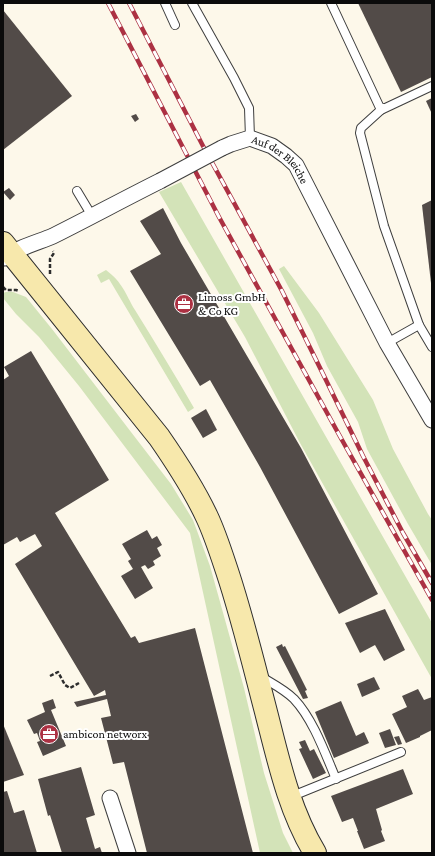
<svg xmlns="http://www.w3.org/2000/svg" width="435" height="856" font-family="'Crimson Pro',serif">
<rect width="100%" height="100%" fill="#fdf8ea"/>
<g fill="#d3e3b8">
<path d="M181,182L432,623V679L300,443L245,337L159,192Z"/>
<path d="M284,266L319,313L373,400L393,449L428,514L432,520V565L408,524L367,449L358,422L327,366L313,333L279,269Z"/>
<path d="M106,270C123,283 125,293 135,310C155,342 175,375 194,408L188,412L109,279L101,283L97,275Z"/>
<path d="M6,292H13L26,297L52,329L131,432L171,484L193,520L210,566L244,688L264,773L283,833L293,853H260L190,533L79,386L39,337L16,314L3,298V293Z"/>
</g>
<g fill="#524b48">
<path d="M358,3H432V77L401,92Z"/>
<path d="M3,10L72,96L3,150Z"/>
<path d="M432,98V114L426,101Z"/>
<path d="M136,114L139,119L135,122L131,116Z"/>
<path d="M9,188L15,195L10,200L3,192Z"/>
<path d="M432,200V283H431L422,205Z"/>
<path d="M163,208L181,243L301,448L378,594L339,614L260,467L210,380L200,386L130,271L161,254L140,221Z"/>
<path d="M31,351L109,480L55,513L131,638L135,636L139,643L195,628L253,853H147L124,762L113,764L101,718L111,716L107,699L77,707L74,702L106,695L105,690L94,696L15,564L42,546L35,534L20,542L17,537L3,545V380L9,376L4,367Z"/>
<path d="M206,409L217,430L203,438L191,418Z"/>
<path d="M147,530L152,539L157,536L162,545L157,548L161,556L153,561L155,565L148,569L145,565L141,567L153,588L135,599L121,576L133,569L128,561L131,559L122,544Z"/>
<path d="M385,609L405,650L384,661L375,645L360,653L345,623Z"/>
<path d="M282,644L283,647L285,646L307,690L305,691L308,698L303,699L276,647Z"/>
<path d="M374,677L380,689L362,697L357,684Z"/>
<path d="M418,689L424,700L432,697V730L420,736V737L406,743L392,714L407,707L402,696Z"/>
<path d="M53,699L56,708L51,710L66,746L43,756L37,742L40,741L37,733L34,734L27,720L45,712L42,703Z"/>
<path d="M341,701L356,736L364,732L369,743L360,747L334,758L315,712Z"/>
<path d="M3,724L24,775L3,782Z"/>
<path d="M390,729L396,745L385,748L379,733Z"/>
<path d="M399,736L402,744L398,745L394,737Z"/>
<path d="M305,740L310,751L314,749L326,773L313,779L299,749L302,748L299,742Z"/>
<path d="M81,767L95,815L86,818L95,849L100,847L102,853H62L50,815L48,816L38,779Z"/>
<path d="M403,769L413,794L376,809L382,830L381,831L385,841L364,849L357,831H358L353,818L342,822L331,796Z"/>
<path d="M7,791L14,813L24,810L37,853H3V792Z"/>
</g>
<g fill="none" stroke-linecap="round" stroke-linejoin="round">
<g stroke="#3e3e3e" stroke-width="10">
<g id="lane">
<path d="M165,3L175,25"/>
<path d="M192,3L234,78L249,108L250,138"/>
<path d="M331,3L381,110L432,86"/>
<path d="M383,108L361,128L360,133L384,226L419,325L432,347"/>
<path d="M77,191L92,216"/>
<path d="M387,343L419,325"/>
<path d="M260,676C271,683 284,689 294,699C313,719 325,753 336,779"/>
<path d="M290,797L401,752"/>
</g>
</g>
<g stroke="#3e3e3e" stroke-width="17">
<g id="street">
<path id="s1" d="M222,148L231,144L250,138L272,146L286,156L296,165L387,343L432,420"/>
<path d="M5,258C16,248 39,242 53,236C89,218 124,199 160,181"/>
<path d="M110,798L128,853"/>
</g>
</g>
<g stroke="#2d2d2d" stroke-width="24">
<path id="secondary" d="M3,243L159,437C177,463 194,489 207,517C215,534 221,553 227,571C242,616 253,662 265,708C278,758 288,808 315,853"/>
</g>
<g stroke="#2d2d2d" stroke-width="2.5" stroke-dasharray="4 2" stroke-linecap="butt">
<path d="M50,274V259L54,253L53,251"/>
<path d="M3,287L6,290H16L19,291"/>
<path d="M50,676L58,672L65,685L70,688L79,683"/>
</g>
<use href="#lane" stroke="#fff" stroke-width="8"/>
<use href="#street" stroke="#fff" stroke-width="15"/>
<use href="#secondary" stroke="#f7e8ac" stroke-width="22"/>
<g stroke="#ac3143" stroke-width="4.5">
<g id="rail">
<path d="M108,3L219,217L342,440L432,600"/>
<path d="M129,3L203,146L282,291L325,378L363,456L403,533L432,583"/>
</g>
</g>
<use href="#rail" stroke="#fff" stroke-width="3" stroke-dasharray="9" stroke-linecap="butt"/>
<g stroke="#3e3e3e" stroke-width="17" stroke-linecap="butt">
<path id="street-bridge" d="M160,181L222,148"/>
</g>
<use href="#street-bridge" stroke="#fff" stroke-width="15"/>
</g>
<defs>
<g id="office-disc" transform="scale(1)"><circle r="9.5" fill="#ac3143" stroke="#fff"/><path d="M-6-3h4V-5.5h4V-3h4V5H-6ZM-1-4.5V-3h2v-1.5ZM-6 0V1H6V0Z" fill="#fff"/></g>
</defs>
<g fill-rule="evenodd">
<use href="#office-disc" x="184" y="304"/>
<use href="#office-disc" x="49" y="734"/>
</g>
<g text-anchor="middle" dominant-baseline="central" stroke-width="4" stroke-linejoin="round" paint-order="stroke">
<g font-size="12" fill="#0b0b0b" stroke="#fff">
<text stroke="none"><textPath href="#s1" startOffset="68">Auf der Bleiche</textPath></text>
</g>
<g font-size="12" fill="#0b0b0b" stroke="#fff" text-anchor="start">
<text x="198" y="297">Limoss GmbH<tspan x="198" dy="14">&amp; Co KG</tspan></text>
<text x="63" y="734">ambicon networx</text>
</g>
</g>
<rect width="435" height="856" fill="none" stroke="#0b0b0b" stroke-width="8"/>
</svg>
